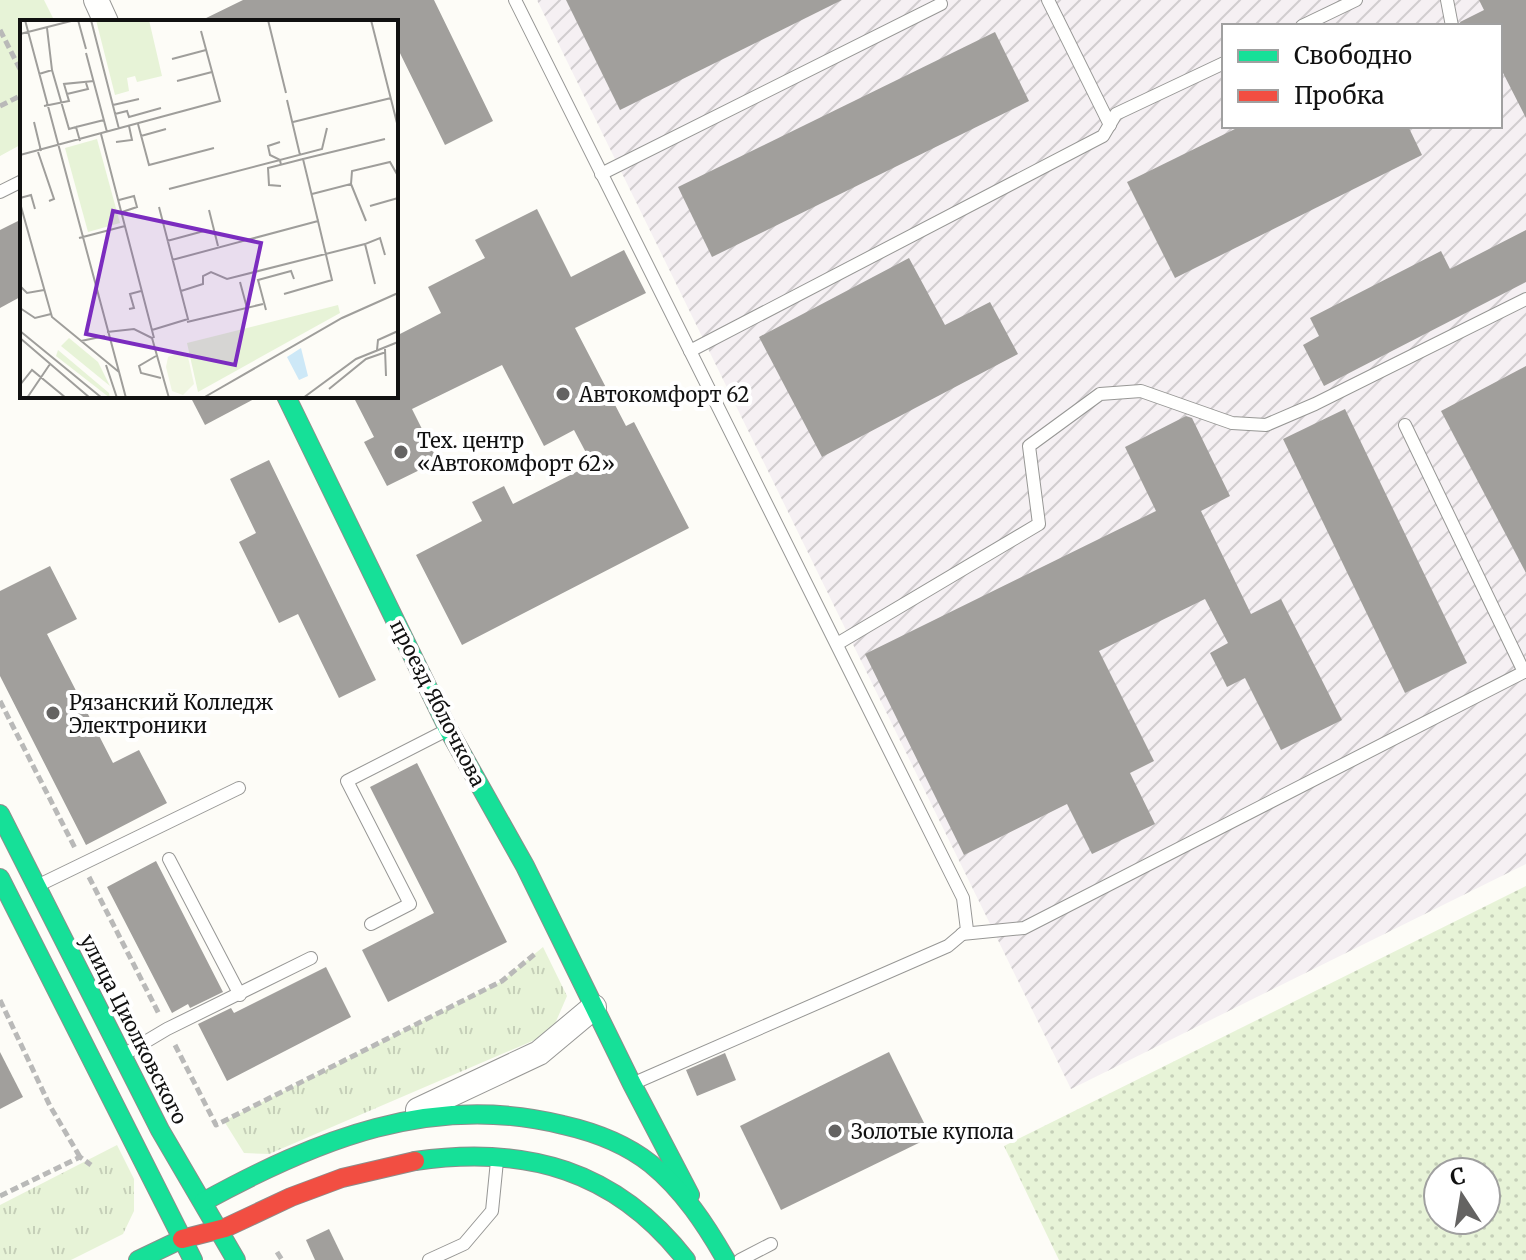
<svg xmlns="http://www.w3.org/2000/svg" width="1526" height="1260" font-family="Merriweather,serif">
<defs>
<pattern id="industrial-furrows" width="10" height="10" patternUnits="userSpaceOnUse" patternTransform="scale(2)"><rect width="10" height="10" fill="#f5f0f3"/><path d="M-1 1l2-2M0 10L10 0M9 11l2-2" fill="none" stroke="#d1cdcf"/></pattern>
<pattern id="grass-tufts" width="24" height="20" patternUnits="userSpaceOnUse" patternTransform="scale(2)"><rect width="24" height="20" fill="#e7f3d7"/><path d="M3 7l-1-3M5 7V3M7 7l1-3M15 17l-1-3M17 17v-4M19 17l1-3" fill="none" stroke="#c5cfb8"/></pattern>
<pattern id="garden-dots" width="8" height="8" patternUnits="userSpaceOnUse" patternTransform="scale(2)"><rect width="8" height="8" fill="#e7f3d7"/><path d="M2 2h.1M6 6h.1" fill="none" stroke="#c5cfb8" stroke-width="1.8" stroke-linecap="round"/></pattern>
</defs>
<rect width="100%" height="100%" fill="#fdfcf7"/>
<path fill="url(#industrial-furrows)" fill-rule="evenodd" d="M537,0H1526V864L1071,1089ZM1224,26H1500V126H1224Z"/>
<g fill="url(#grass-tufts)">
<path d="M543,947L567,996L551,1033L269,1154L244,1153L224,1121L502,981Z"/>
<path d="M117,1145L134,1179V1211L123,1234L71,1260H0V1205Z"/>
</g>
<path fill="#e7f3d7" d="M0,0H44L55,22H22V144L0,156Z"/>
<path fill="url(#garden-dots)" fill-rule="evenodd" d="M1526,886V1260H1059L1004,1146ZM1438,1172H1486V1220H1438Z"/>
<g fill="#a19f9c">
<path d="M243,0H434L493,121L445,145L396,45V22H198Z"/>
<path d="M566,0H842L620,110Z"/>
<path d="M1479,0H1526V118L1500,67V26H1461L1460,22L1484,10Z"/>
<path d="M995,32L1029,101L712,257L678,187Z"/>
<path d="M1241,126H1408L1422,155L1175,278L1127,182Z"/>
<path d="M537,209L571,277L624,250L646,293L575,328L626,426L634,422L689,528L462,645L416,555L482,521L472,502L504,486L513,504L592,464L574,430L544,446L502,365L412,409L438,461L387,486L364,442L374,437L353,396H396V336L441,313L428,287L485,258L475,240Z"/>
<path d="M22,219V296L0,308V230Z"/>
<path d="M1526,230V282L1324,386L1303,345L1319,336L1310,318L1441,251L1450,269Z"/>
<path d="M909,258L945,325L990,302L1018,354L822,457L759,337Z"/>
<path d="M1526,366V573L1441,411Z"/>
<path d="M190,396H260L205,425Z"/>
<path d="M1345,409L1467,663L1405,693L1283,439Z"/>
<path d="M1186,416L1192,418L1230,496L1201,511L1251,614L1281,599L1342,720L1281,750L1245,678L1227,687L1210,653L1228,643L1205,599L1099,651L1154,761L1130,773L1155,824L1092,854L1067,804L964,855L865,654L1156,511L1125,447Z"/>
<path d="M269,460L376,680L339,698L298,614L279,623L239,542L256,533L230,479Z"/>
<path d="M50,566L77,619L47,634L113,763L139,750L167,803L86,845L0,676V591Z"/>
<path d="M417,763L507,942L388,1002L362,950L434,913L370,787Z"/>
<path d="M156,861L223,992L190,1008L188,1004L172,1013L107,887Z"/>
<path d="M326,967L351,1017L227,1081L198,1024L231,1008L234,1013Z"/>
<path d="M0,1052L23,1097L0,1109Z"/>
<path d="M889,1052L931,1137L781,1210L740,1126Z"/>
<path d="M725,1053L736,1080L697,1096L686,1070Z"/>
<path d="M329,1229L344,1260H315L306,1240Z"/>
</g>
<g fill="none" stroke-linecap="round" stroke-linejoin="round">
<g stroke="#979795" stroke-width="14">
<g id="lane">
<path d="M515,0L963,898L967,930L948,946L632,1084"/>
<path d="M1048,0L1110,125"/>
<path d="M1447,0L1452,26"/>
<path d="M1302,26L1356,0"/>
<path d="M601,174L941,4"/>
<path d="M0,192L22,181"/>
<path d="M690,351L1103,136L1116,114L1224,63"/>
<path d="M1405,425L1524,672"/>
<path d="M837,644L1039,524L1029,446L1100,394L1141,391L1232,423L1266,425L1315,404L1526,299"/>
<path d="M169,859L240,995"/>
<path d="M39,885L239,788"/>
<path d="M371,924L410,904L347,781L445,731"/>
<path d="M962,934L1024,928L1526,671"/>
<path d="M125,1054L167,1029L311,958"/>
<path d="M429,1260L464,1244L492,1211L497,1161"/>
<path d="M740,1260L771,1244"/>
</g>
</g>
<g stroke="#979795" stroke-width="26">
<g id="street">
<path d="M96,0L106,22"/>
<path d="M418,1110L539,1053L594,1007"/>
</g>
</g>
<g stroke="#8e8d8b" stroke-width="20">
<g id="fast">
<path d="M286,396L448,729L525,866L632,1084L690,1195"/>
<path d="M0,814L160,1130L236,1260"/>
<path d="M0,878L193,1260"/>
<path d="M415,1161C526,1145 616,1170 686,1260"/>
<path d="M203,1202C316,1140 432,1092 563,1125C594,1132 626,1144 651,1164C683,1190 706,1225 726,1260"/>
<path d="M138,1260L182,1239"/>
</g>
</g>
<g stroke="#8e8d8b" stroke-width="20">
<path id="jam" d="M182,1239L225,1228L291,1197L342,1178L415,1161"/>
</g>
<g stroke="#b9b9b8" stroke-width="5" stroke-dasharray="8 4" stroke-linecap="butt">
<path d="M0,30L22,73"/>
<path d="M0,106L22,95"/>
<path d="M0,701L76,850"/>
<path d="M89,877L159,1014"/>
<path d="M0,1000L50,1106L80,1157"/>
<path d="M175,1045L216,1125L502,981L536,953"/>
<path d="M0,1196L80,1157L91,1165"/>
<path d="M277,1252L282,1260"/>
</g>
<use href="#lane" stroke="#fffffe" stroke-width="12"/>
<use href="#street" stroke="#fffffe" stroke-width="24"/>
<use href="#fast" stroke="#16e098" stroke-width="18"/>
<use href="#jam" stroke="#f24e42" stroke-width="18"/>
</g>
<g fill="#646362" stroke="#fff" stroke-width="3">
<circle cx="563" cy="394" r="8"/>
<circle cx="401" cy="452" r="8"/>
<circle cx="53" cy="713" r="8"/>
<circle cx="835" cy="1131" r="8"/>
</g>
<g text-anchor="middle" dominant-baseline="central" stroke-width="8" stroke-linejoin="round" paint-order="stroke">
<g font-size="20" fill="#111" stroke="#fff" text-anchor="start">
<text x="579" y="394">Автокомфорт 62</text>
<text x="417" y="440">Тех. центр<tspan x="417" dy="23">«Автокомфорт 62»</tspan></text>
<text x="69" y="702">Рязанский Колледж<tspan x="69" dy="23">Электроники</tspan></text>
<text x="851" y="1131">Золотые купола</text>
</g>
<g font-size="20" fill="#111" stroke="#fff">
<text transform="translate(438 703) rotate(63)">проезд Яблочкова</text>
<text transform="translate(134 1029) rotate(63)">улица Циолковского</text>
</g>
</g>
<g transform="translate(20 20)">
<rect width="378" height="378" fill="#fdfcf7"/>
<path d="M49,318L78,342L90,366L41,326ZM38,330L89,373L90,378L36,336Z" fill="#e7f3d7"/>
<path d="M77,119L100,203L68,212L45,128Z" fill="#e7f3d7"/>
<path d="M76,0H129L142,56L117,62L115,56L107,58L109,71L95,75ZM318,285L320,293L178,372L167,323Z" fill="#e7f3d7"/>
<path d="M157,333L168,337L174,364L163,375L152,371L146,347L148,337Z" fill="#f0f6e1"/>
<path d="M281,328L288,356L279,360L267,337Z" fill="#cde8f7"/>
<path fill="none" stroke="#9f9e9b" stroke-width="2" d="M5,0L106,378M58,0L66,29M71,0L99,109M248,0L266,73M351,0L378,107M27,8L32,50M0,14L55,0M66,33L87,112M152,39L186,30M19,54L32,50L49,109L56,107L60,121M157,61L192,52M47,74L68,69L66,63M267,80L280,135M93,85L119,79M24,86L49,81L44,64L74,61M95,94L107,91L109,97L141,88M14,102L21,131M273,102L371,78M118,104L129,145L194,128M56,107L84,100M81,114L134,318M121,116L146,109M96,122L112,120L109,106M260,122L248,126L250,135L260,140L302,129L307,108M18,132L34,179L29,181M0,135L200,81L181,11M331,164L346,201M261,166L249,165L248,148L283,139M149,169L260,140L261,145M292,174L331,164L332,151L370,142L378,156M0,178L11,175L15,189M99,180L114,176L117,187L102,192M0,183L32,297L99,352M350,186L378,178M189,190L198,226M298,201L283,139L365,119M59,218L105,206M147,221L184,211M152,240L298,201L312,260L264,274M220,262L227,288M355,264L345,224L360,218L365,235M0,266L7,273L24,270M161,271L183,264V256L191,252L207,259L345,224M0,288L15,298L31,294M109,289L114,288L110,274L121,271M246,290L238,260L271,251L274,259M167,302L243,284M132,310L168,299L139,187M0,311L82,378M87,312L114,309L132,318L149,378M0,318L70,378M61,321L85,316M365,329L366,356M357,330L358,320L378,311M136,336L119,346L121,353L141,358M86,345L97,378M0,365L12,350L46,378M309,369L346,339L366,332M7,378L30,344M183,378L322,298L378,273M283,378L336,339L378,322"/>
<path fill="#7b2cbf" fill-opacity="0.15" stroke="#7b2cbf" stroke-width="4" d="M93,191L241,223L215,345L66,314Z"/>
<rect width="378" height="378" fill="none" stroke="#111" stroke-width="4"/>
</g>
<rect x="1222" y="24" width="280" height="104" fill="#ffffff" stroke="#a0a0a0" stroke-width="2"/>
<rect x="1238" y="50" width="40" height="12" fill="#16e098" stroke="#a0a0a0" stroke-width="2"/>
<text x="1294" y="64" font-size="24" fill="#111111">Свободно</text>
<rect x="1238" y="90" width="40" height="12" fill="#f24e42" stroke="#a0a0a0" stroke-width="2"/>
<text x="1294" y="104" font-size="24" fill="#111111">Пробка</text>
<g transform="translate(1462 1196) rotate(348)"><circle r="38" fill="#ffffff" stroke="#a0a0a0" stroke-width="2"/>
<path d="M0-6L14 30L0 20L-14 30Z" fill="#646362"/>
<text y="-12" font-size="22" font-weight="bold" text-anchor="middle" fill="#111111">С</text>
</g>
</svg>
